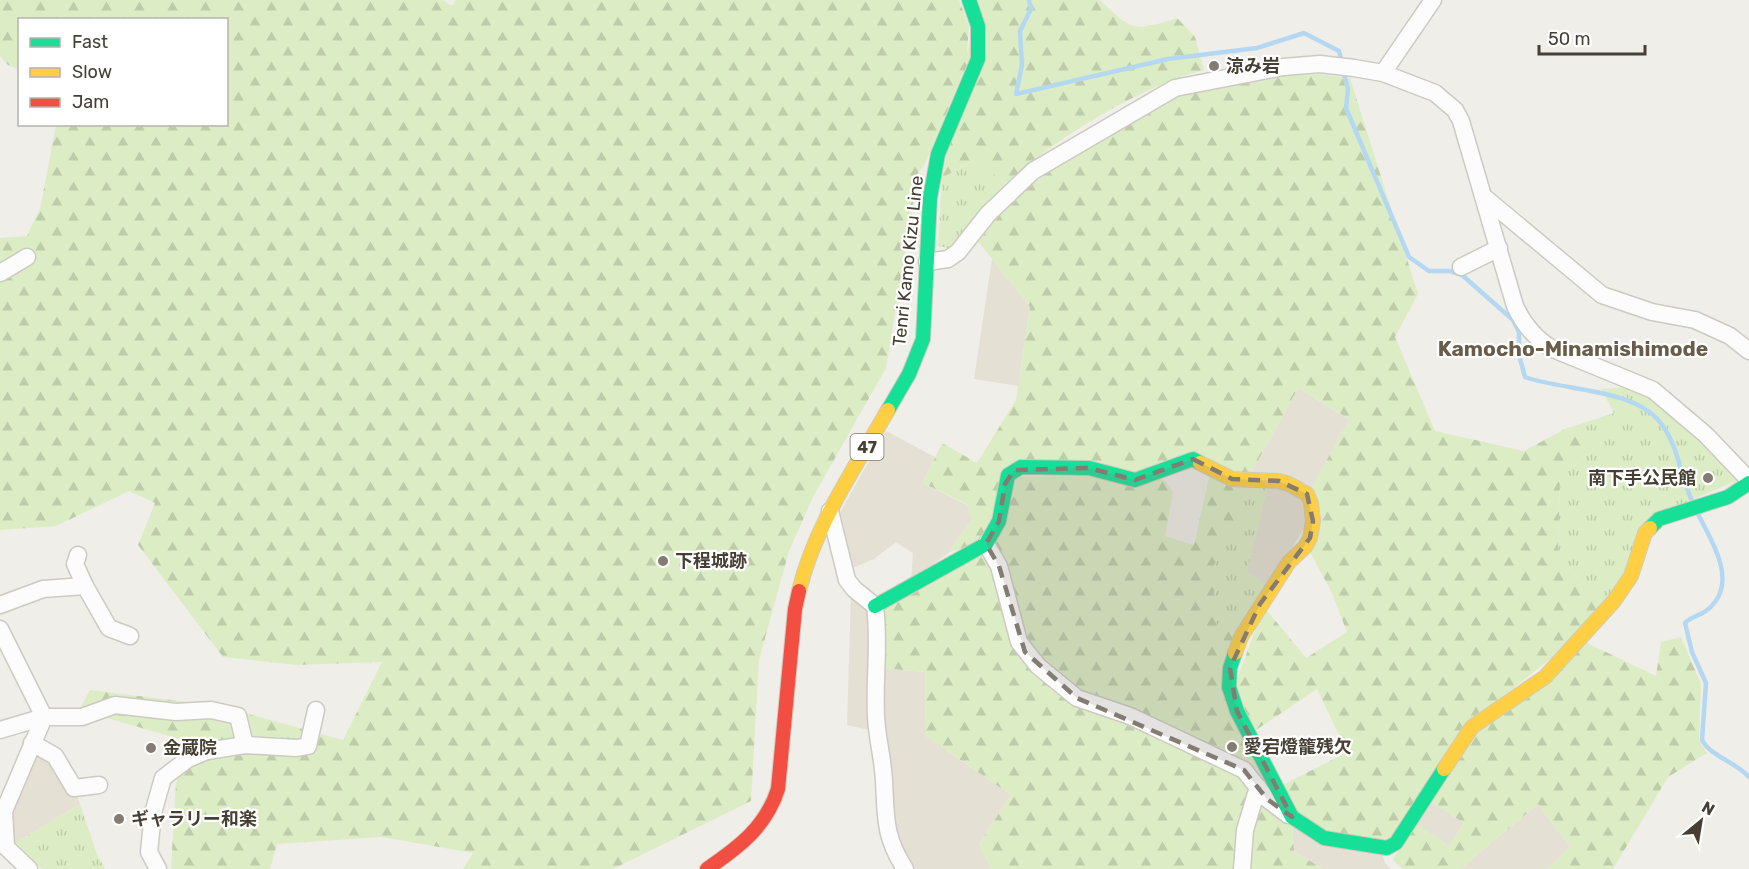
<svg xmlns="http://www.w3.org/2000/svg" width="1749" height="869" font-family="Rubik,'Noto Sans JP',sans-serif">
<defs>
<pattern id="grass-tufts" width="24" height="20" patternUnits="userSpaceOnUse" patternTransform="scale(1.5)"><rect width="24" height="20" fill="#dcedc5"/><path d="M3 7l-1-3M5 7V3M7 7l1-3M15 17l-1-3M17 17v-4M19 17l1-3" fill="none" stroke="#beccaa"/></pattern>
<pattern id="forest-firs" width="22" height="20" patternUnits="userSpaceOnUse" patternTransform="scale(1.5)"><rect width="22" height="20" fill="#dcedc5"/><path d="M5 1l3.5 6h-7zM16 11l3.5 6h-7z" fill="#beccaa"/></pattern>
</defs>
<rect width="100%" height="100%" fill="#f0eee8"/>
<g fill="#e5e0d4">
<path d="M992,259L1030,307L1018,386L974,379Z"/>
<path d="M1298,388L1350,420L1310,491L1249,477Z"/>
<path d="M886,431L935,457L923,483L967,505L972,519L948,553L911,581L913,553L896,542L874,559L850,569L838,516Z"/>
<path d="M1268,484L1297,492L1309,520L1269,585L1247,572Z"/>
<path d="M851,592L871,608L874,731L847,725Z"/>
<path d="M882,668L925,672L926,736L1011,795L979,844L991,869H910L895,840L880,718Z"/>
<path d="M35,751L48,754L75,792L80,804L14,844L8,814Z"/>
<path d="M1428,800L1464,823L1449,846L1414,823Z"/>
<path d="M1538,804L1570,847L1548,869H1460Z"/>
<path d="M1292,823L1382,853L1385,863L1391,869H1323L1294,851Z"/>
</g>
<g fill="url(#grass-tufts)">
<path d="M975,160L1006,183L979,212L953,249L938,246L942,178Z"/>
<path d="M1628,387C1672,405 1706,445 1738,480L1657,515L1603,608L1558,555L1560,478L1603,441L1565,429L1614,413L1601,389Z"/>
<path d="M1235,484H1268L1247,572L1269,585L1257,602L1217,625L1208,607L1215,589L1213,567L1242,518Z"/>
<path d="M80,804L97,854L105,869H43L28,860L14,844Z"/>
</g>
<g fill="url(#forest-firs)">
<path d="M0,0H443L452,6L456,0H959L969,26L966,66L924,166L918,173L886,368L813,497L789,551L759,660L751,801L613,869H463L473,853L382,837L277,844L270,869H171L176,783L194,743L79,710L90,690L220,706L343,740L382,662L296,665L223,657L138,545L155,503L129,491L56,526L0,530V238L27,236L40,209L56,125L226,124V20H20L19,69L8,65L0,56Z"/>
<path d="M978,0H1100C1132,31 1134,32 1177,18L1195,37L1204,70C1138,87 1057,138 1006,183L974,160L942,178Z"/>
<path d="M1319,74L1350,78L1418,294L1395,337L1435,431L1524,451L1565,429L1604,440L1560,478L1558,555L1603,608L1579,636L1477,717L1393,840L1336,837L1295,814L1281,786L1347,752L1317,689L1253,732L1234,687L1264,607L1306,658L1347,632L1332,593L1309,550L1310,491L1349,419L1298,388L1249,477L1217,468L1144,473L1021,463L983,541L948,553L972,519L967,504L923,483L942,443L977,463L1016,400L1030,307L978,241L998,217L1039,178L1179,96L1285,76Z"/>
<path d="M1210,473L1235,484L1242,518L1213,567L1215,589L1208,607L1217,625L1257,602L1230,652L1269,779L1079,694L1029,649L990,542L1012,477L1160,475L1173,492L1165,536L1194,545Z"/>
<path d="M985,553L995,568L1022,654L1128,720L1242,773L1250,784L1237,869H991L979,844L1011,795L926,736L925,672L882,668L881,610Z"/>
<path d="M1681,637L1701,684L1699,741L1707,753L1668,777L1613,869H1548L1570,847L1538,804L1460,869H1403L1393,860L1414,823L1449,846L1464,823L1428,800L1468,739L1585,642L1656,676L1661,642Z"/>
<path d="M1257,800L1292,823L1294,851L1323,869H1246Z"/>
</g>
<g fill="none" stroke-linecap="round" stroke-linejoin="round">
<g stroke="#b4d8f2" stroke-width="4.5">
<path d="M1029,0L1031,9L1020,31L1022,65L1016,94L1168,59L1257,48L1304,33L1339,51L1342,62"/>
<path d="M1343,70L1348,89L1346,108L1409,257L1429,271H1450L1462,275L1513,320L1519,332V355L1525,377C1564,391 1631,388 1659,421C1678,443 1680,475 1692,501"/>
<path d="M1698,514C1710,538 1735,576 1715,602C1705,616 1692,615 1685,623L1692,652L1706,683L1702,740C1710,756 1736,762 1749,777"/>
</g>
<g stroke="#cccac3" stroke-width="19">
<g id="street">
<path d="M1383,73L1433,0"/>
<path d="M1483,196L1602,295L1652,312L1695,320L1730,336L1749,351"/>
<path d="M927,262L948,259L958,252L988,214L1033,171L1175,88L1283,67L1320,64L1354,68L1383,73L1435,93L1455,110L1461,121L1515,306C1524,325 1535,339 1553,349L1653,390L1706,435L1749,480"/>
<path d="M1461,267L1499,248"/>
<path d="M0,273L27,257"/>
<path d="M830,511L847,580L854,589L875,606C880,643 874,679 876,717C877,738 883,759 884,781C886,818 884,836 905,869"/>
<path d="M986,544L999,566L1019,642L1038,666L1077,698L1130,716L1244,770L1267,799L1288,815"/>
<path d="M78,555L75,564L85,586"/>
<path d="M0,605L43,589L85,586L109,628L130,636"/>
<path d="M0,629L44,717"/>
<path d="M0,730L44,717H82L115,705L176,712L211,710L238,716L245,745"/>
<path d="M32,743L55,756L74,788L99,785"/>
<path d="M29,869L6,847L4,811L44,717"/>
<path d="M158,869L149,852L153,813L163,778L188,759L207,751L245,745L297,748L308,746L316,710"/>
<path d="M1242,869L1245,830L1258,787"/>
</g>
</g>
<g stroke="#d0cbbe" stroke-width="16">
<g id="fast">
<path d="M888,410L909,374L923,339L930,198L938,154L978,59V26L969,0"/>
<path d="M1650,528L1659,519L1728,497L1749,483"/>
<path d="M875,606L986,544L999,521L1008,475L1021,467L1089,468L1135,480L1193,459L1200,463"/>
<path d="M1235,653L1230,668L1229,687L1237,711L1292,817L1324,838L1387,848L1396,843L1444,769"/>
</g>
</g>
<g stroke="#d0cbbe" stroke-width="16">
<g id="slow">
<path d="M1200,463L1232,479L1279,481L1289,484L1307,494L1311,503L1313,521L1310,538L1305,547L1289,562L1241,637L1235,653"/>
<path d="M799,591C815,525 855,468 888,410"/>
<path d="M1444,769L1472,727L1545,677L1614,601L1631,576L1645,533L1650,528"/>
</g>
</g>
<g stroke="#d0cbbe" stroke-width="16">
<path id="jam" d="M707,869C739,847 766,827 778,789L795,609L799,591"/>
</g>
<use href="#street" stroke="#fdfcfc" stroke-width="16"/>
<use href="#fast" stroke="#16e098" stroke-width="14"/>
<use href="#slow" stroke="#ffcf43" stroke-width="14"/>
<use href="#jam" stroke="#f24e42" stroke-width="14"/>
</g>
<path fill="#827c72" fill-opacity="0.2" stroke="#827c72" stroke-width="4.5" stroke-dasharray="12 8" stroke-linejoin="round" d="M1193,459L1232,479L1279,481L1307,494L1313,521L1310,538L1260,604L1230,668L1237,711L1292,817L1267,799L1244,770L1077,698L1025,652L999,566L986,544L999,521L1005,484L1014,470L1089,468L1135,480Z"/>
<g fill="#827c72" stroke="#fff" stroke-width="2">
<circle cx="1214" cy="66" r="6"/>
<circle cx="1708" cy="478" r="6"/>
<circle cx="663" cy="561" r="6"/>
<circle cx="1232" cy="747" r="6"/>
<circle cx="151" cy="748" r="6"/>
<circle cx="119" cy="819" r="6"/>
</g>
<g text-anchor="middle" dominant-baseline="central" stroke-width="4.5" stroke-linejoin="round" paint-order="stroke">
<rect fill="#fff" stroke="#7e7970" stroke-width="1.5" x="850.5" y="434" width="33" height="26" rx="4.5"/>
<g font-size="16" font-weight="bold" fill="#463f33">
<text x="867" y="447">47</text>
</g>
<g font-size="18" font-weight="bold" fill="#463f33" stroke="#fff" text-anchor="start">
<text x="1226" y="66">涼み岩</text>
<text x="1696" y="478" text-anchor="end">南下手公民館</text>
<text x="675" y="561">下程城跡</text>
<text x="1244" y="747">愛宕燈籠残欠</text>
<text x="163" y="748">金蔵院</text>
<text x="131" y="819">ギャラリー和楽</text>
</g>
<g font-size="18" fill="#463f33" stroke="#fff">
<text transform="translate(908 261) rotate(-84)">Tenri Kamo Kizu Line</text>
</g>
<g font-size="21" font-weight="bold" fill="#695d49" stroke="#fff">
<text x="1573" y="348">Kamocho-Minamishimode</text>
</g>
</g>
<rect x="18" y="18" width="210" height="108" fill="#ffffff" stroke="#b5b2ad" stroke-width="1.5"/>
<rect x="30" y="38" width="30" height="9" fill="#16e098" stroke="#b5b2ad" stroke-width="1.5"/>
<text x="72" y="48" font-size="18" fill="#463f33">Fast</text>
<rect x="30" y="68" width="30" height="9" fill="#ffcf43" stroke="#b5b2ad" stroke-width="1.5"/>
<text x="72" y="78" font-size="18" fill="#463f33">Slow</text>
<rect x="30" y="98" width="30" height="9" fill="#f24e42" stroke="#b5b2ad" stroke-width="1.5"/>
<text x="72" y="108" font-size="18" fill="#463f33">Jam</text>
<g transform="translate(1701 821) rotate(30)" stroke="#ffffff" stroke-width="4.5" paint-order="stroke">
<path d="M0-4.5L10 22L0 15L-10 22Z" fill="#463f33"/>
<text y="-9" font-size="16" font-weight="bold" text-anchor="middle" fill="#463f33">N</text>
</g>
<path d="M1539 45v9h106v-9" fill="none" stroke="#463f33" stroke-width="3"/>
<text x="1548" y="45" font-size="18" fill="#463f33" stroke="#ffffff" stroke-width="4.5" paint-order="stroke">50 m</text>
</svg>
